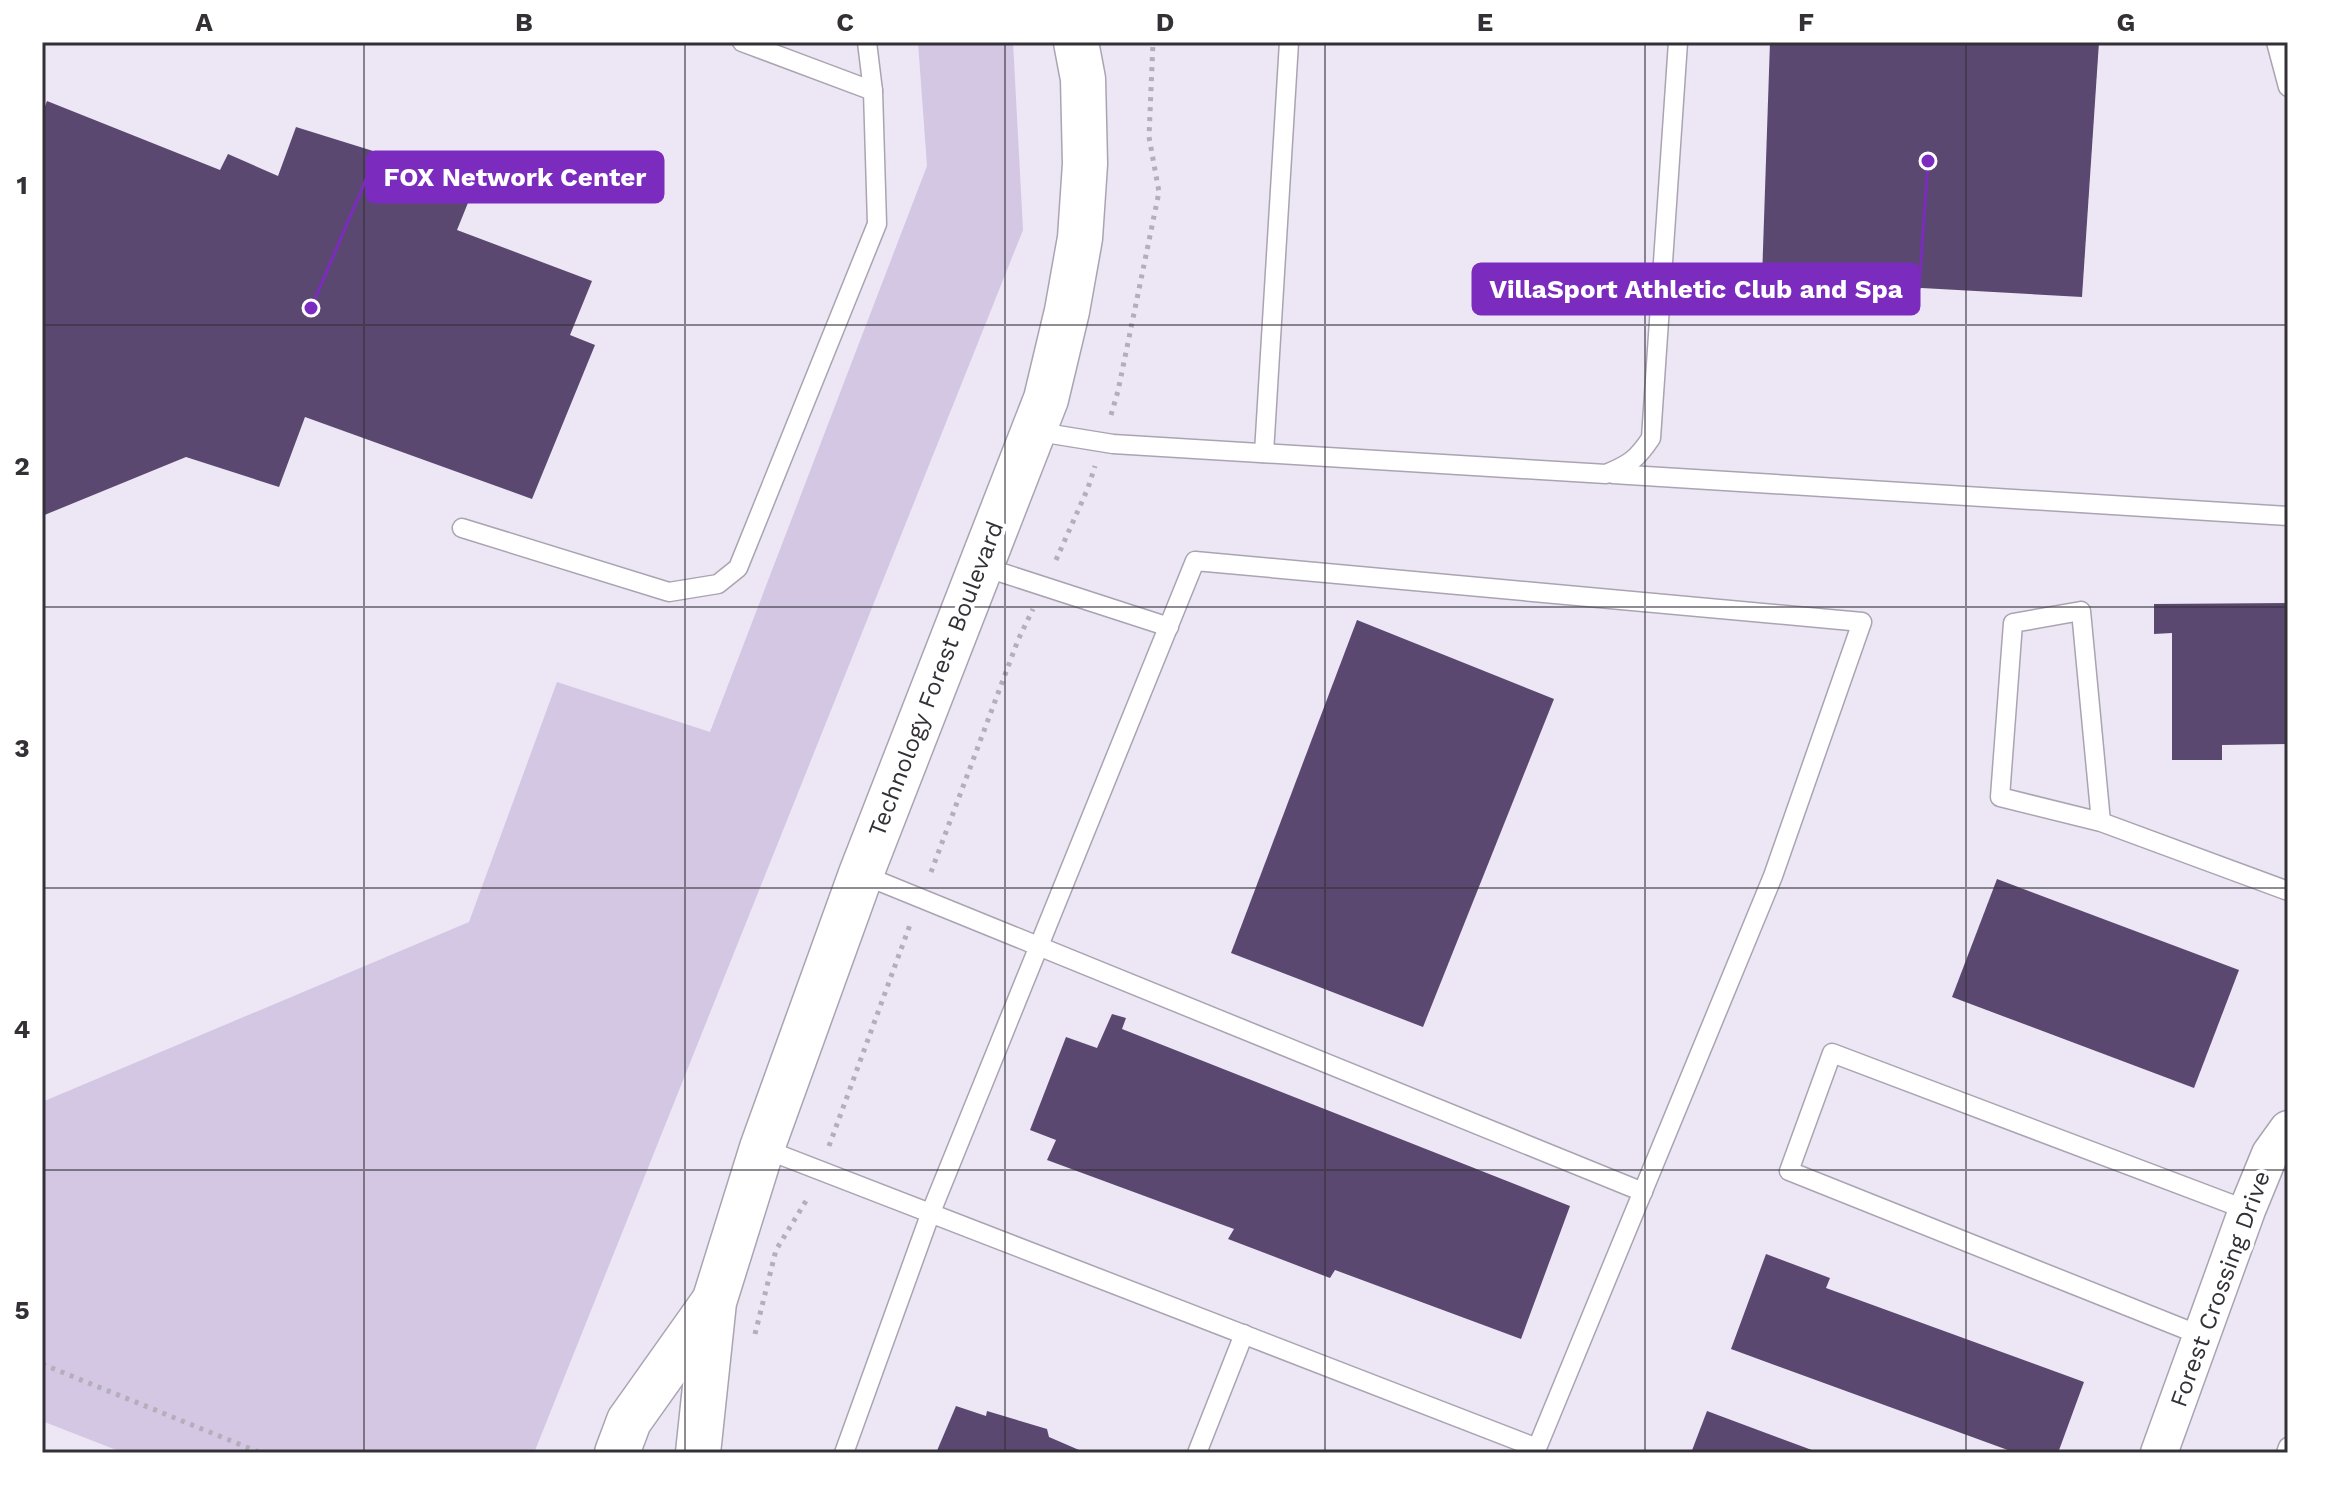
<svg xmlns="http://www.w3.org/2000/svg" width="2330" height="1495" font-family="'Work Sans',sans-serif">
<rect width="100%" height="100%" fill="#ece6f5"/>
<path fill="#d3c7e4" d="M918,42H1013L1023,230L534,1453H124L42,1421V1102L469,922L557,682L710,732L927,166Z"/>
<g fill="#5b4870">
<path d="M1770,42H2099L2082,297L1762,279Z"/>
<path d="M47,101L220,170L228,154L278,176L296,127L476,183L457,230L592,281L570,335L595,345L532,499L305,417L279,487L186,457L42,516V114Z"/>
<path d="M2288,603V744L2222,745V760H2172V633L2154,634V604Z"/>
<path d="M1357,620L1554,699L1423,1027L1231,953Z"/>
<path d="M1997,879L2239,970L2194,1088L1952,997Z"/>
<path d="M1112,1014L1126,1018L1122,1029L1570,1206L1521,1339L1335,1270L1330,1278L1228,1239L1234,1229L1047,1160L1056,1140L1030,1130L1066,1037L1097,1048Z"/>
<path d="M1766,1254L1830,1278L1826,1288L2084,1382L2058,1453H2016L1731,1349Z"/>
<path d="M956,1406L986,1416L987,1411L1047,1429L1049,1437L1086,1453H936Z"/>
<path d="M1707,1411L1820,1453H1691Z"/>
</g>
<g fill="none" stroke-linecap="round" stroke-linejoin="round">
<g stroke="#aaa4b2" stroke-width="21">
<g id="service">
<path d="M867,42L873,91"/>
<path d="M2276,42L2288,87"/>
<path d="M1033,431L1113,444L1606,474C1630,464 1637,459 1651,438L1678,42"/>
<path d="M1264,453L1289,42"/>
<path d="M1613,474L2288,516"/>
<path d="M462,528L669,592L718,584L738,568L877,224L873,91L742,42"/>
<path d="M981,566L1169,627"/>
<path d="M2101,822L2081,611L2013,623L2000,797L2101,822L2288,891"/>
<path d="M861,874L1643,1192"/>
<path d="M762,1148L1537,1448L1773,876L1862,622L1195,561L931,1212L844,1453"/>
<path d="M2202,1336L1789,1171L1832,1053L2247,1210"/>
<path d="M1197,1453L1244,1334"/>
<path d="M2286,1453L2288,1447"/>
</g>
</g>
<g stroke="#aaa4b2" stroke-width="39">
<path id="minor" d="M2159,1453L2247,1210L2270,1154L2288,1129"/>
</g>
<g stroke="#aaa4b2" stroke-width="47">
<g id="tertiary">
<path d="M617,1453L629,1421L712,1304"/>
<path d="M698,1453L714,1302L762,1148L861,874L1046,399L1067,311L1080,238L1085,164L1083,79L1076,42"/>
</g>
</g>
<g stroke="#b3aeba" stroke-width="5" stroke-dasharray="4 6" stroke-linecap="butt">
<path d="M1111,415L1118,391L1159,192L1149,137L1153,42"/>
<path d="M1056,560L1088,488L1095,466"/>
<path d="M931,872L1018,640L1033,609"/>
<path d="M829,1146L911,922"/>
<path d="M755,1334L776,1250L809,1196"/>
<path d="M42,1364L261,1453"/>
</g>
<use href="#service" stroke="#fff" stroke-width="18"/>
<use href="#minor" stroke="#fff" stroke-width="36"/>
<use href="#tertiary" stroke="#fff" stroke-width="44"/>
</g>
<path fill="none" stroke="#333036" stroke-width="2" stroke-opacity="0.55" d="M364,42V1453M685,42V1453M1005,42V1453M1325,42V1453M1645,42V1453M1966,42V1453M42,325H2288M42,607H2288M42,888H2288M42,1170H2288"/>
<g text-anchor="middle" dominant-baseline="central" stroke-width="8" stroke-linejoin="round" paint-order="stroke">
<g font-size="24" fill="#333036" stroke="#fff">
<text transform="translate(936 679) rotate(-69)">Technology Forest Boulevard</text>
<text transform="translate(2220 1289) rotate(-70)">Forest Crossing Drive</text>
</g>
</g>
<path fill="none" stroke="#7b2cbf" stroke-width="3" d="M311 308L367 177M1928 161L1919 289"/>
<g fill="#7b2cbf" stroke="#fff" stroke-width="3">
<circle cx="311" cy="308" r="8"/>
<circle cx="1928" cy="161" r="8"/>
</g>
<g fill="#7b2cbf" stroke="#7b2cbf" stroke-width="3">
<rect x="367" y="152" width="296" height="50" rx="8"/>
<rect x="1473" y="264" width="446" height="50" rx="8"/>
</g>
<g font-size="26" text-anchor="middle" font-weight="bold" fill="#fff">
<text x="515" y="186">FOX Network Center</text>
<text x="1696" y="298">VillaSport Athletic Club and Spa</text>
</g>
<rect width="2330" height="1495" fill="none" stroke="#ffffff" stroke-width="88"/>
<rect x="44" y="44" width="2242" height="1407" fill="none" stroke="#333036" stroke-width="3"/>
<g font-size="26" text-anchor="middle" font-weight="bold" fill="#333036">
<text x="204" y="31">A</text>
<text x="524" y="31">B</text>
<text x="845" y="31">C</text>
<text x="1165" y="31">D</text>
<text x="1485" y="31">E</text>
<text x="1806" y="31">F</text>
<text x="2126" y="31">G</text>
<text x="22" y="194">1</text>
<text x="22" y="475">2</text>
<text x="22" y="757">3</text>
<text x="22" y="1038">4</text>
<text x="22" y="1319">5</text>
</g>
</svg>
